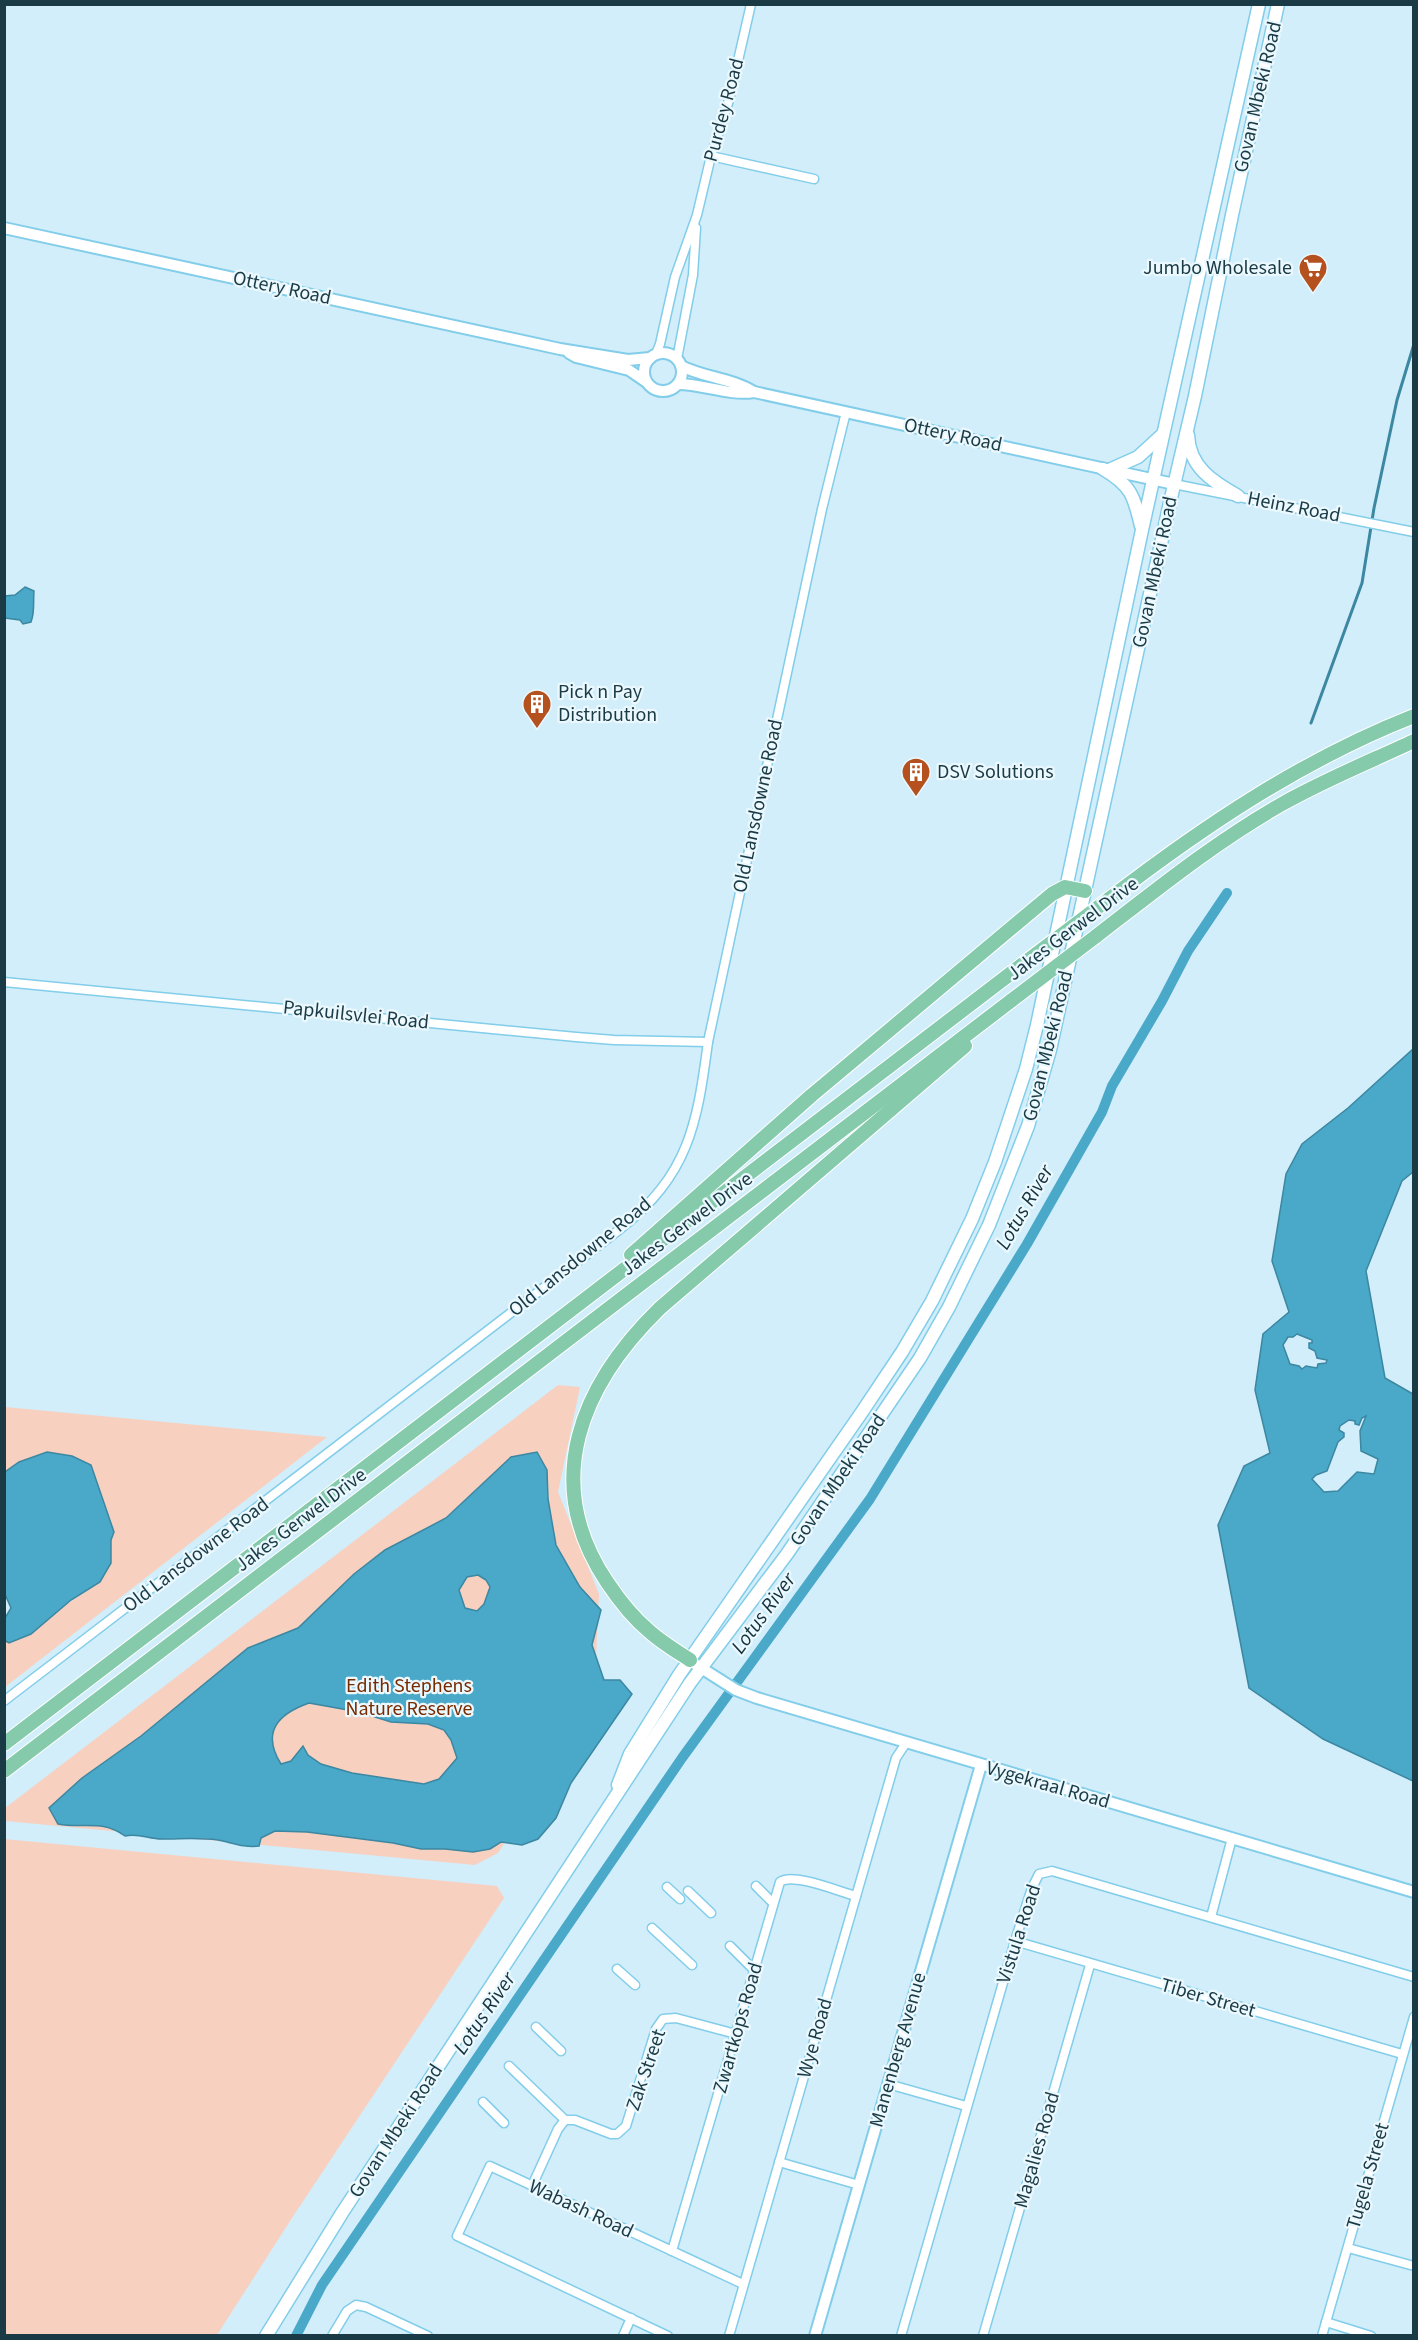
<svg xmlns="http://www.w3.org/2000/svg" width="1418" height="2340" font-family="'Source Sans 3',sans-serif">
<rect width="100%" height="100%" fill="#d2eefa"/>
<g fill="#f7d0c0">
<path d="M558,1385L580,1387L558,1492L599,1594L594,1702L498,1853L475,1865L5,1821V1808Z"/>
<path d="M5,1407L327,1437L5,1687V1640L9,1643L100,1582L111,1563V1540L114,1532L99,1491L19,1462L5,1472Z"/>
<path d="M4,1839L497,1886L504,1898L292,2218L217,2335H5Z"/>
</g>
<g fill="#4aa8c8" stroke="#3c87a1" stroke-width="1.5" fill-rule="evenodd">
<path d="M25,587L34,591C33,602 35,612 31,622L23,624L20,620L5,618V596L15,595Z"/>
<path d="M1413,1049V1172L1402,1181L1366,1271L1385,1378L1413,1394V1781L1323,1739L1249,1688L1218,1525L1244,1466L1270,1453L1255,1390L1263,1334L1289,1312L1272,1261L1286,1174L1302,1144L1348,1108ZM1297,1334L1312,1340V1343H1309V1348L1315,1351L1317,1358L1327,1360L1326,1363L1318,1364L1317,1368L1306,1366L1302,1369L1299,1366L1290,1364L1283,1345L1288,1337H1293ZM1366,1416L1360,1431L1361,1451L1378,1459L1374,1474L1357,1472L1338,1491L1324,1492L1312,1479L1316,1475L1327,1471L1338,1442L1344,1437V1433L1339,1430L1340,1426L1349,1420L1355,1421V1424L1359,1425L1362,1418Z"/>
<path d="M47,1452L72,1456L91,1465L114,1532L111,1540V1563L100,1582L71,1600L31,1634L9,1643L4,1640L5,1618L11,1608L4,1592L5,1472L19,1462Z"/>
<path d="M537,1452L547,1470L548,1499L556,1545L580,1587L601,1610L592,1645L604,1680H620L632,1694L571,1783L556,1818L538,1839L522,1845L501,1842L490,1849L473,1852L445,1849H421L393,1843L307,1832L275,1831L261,1838L259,1846C244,1848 233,1843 218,1840C197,1837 182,1839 162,1839C148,1839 140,1833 125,1836C101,1819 84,1829 58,1824L49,1808L82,1778L141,1736L248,1648L298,1628L354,1574L385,1550L446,1518L511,1457ZM478,1575L486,1580L490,1587L484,1604L477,1611L465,1608L459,1590L467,1577ZM309,1703L359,1712L391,1722L428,1724L444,1730L451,1740L457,1758L439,1779L424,1784L352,1773L321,1764L308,1755L303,1746L291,1761L281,1764C261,1732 278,1714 309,1703Z"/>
</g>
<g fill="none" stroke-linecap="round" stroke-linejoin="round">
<path stroke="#3c87a1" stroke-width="3" d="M1311,723L1362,583L1374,508L1397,400L1414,344"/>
<path stroke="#4aa8c8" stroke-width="10" d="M296,2336L322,2285L682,1758L870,1499L1027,1244L1102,1112L1112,1086L1162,1001L1188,951L1227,893"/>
<g stroke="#82cde9" stroke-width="11">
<g id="minor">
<path d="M711,156L814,179"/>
<path d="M656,354L660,344L675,277L697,215L711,156L729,100L751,4"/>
<path d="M677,359L693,275L696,228"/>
<path d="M1174,484L1414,532"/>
<path d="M4,982L576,1037L614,1040L708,1042"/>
<path d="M4,1701L619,1230C689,1175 697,1125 708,1042L822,509L846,412"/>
<path d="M756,1886L773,1903"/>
<path d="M667,1887L680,1899"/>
<path d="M688,1891L711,1913"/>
<path d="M1211,1917L1232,1838"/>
<path d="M652,1928L692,1965"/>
<path d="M1015,1941L1402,2054"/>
<path d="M730,1946L754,1970"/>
<path d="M617,1969L635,1985"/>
<path d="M536,2027L561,2051"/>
<path d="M509,2066L565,2120"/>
<path d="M888,2084L966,2106"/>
<path d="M483,2102L504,2123"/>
<path d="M779,2162L859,2185"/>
<path d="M532,2186L558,2129L565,2120H575L611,2134H617L626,2126L656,2029L663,2019L676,2018L736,2034"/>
<path d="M1348,2248L1414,2266"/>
<path d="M672,2251L780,1882C793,1872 840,1892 856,1896"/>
<path d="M1326,2322L1371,2336"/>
<path d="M332,2336L347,2311L356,2305L366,2307L428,2336"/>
<path d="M623,2336L631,2318"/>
<path d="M668,2336L457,2236L490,2166L743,2284"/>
<path d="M729,2336L896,1758L906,1743"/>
<path d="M901,2336L1015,1941L1032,1888L1039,1874L1052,1871L1414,1977"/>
<path d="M983,2336L1090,1965"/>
<path d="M1322,2336L1414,2017"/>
</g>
</g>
<g stroke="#82cde9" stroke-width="14">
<g id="tertiary">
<path d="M4,228L560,349L628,360L650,358"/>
<circle cx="663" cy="372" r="19"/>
<path d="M569,353L576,357L629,370L645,381"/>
<path d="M681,366C705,378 732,378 754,392L1174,484"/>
<path d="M678,384C703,384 729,396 754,392"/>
<path d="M695,1664L736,1690L757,1698L1414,1892"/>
<path d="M815,2336L981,1765"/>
</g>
</g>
<g stroke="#82cde9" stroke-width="15">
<g id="secondary">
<path d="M1188,435C1189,467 1213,482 1238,496"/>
<path d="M1103,469C1131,485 1134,496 1141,526"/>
<path d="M1109,470L1138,457L1162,435"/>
<path d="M618,1785L630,1754L679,1675L862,1412L902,1352L932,1301L972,1219L995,1162L1026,1069L1037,1025L1142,530L1259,4"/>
<path d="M266,2336L342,2213L690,1683L787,1554L920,1358L949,1307L989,1225L1028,1126L1050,1050L1171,498L1195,396L1232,215L1278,4"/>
</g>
</g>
<g stroke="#fff" stroke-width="16">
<g id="trunk">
<path d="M1109,899C1204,826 1302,760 1414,716"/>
<path d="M1095,937C1156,890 1215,842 1282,804C1324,780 1369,762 1414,741"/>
<path d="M631,1255L812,1095L1052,894L1065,887L1085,891"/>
<path d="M690,1660C676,1651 661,1642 649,1631C632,1617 619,1600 607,1582C540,1482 581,1385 660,1308L965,1046"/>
<path d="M4,1744L1023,964"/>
<path d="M4,1771L1012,1000"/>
</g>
</g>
<use href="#minor" stroke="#fff" stroke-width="8"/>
<use href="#tertiary" stroke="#fff" stroke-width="10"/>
<use href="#secondary" stroke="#fff" stroke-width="12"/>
<use href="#trunk" stroke="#84caab" stroke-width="14"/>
<g stroke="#fff" stroke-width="16" stroke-linecap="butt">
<g id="trunk-bridge">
<path d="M1023,964L1109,899"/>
<path d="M1012,1000L1095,937"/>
</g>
</g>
<use href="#trunk-bridge" stroke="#84caab" stroke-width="14"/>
</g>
<defs>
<g id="supermarket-pin" transform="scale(1.5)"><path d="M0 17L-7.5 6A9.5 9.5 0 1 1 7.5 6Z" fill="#b5501f" stroke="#ebf9ff"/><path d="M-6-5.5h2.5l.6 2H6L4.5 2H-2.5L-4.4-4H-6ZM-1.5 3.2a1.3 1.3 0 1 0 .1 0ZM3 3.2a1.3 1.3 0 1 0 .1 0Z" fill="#fff"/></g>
<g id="building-pin" transform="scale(1.5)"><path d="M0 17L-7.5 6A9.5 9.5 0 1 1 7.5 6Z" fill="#b5501f" stroke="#ebf9ff"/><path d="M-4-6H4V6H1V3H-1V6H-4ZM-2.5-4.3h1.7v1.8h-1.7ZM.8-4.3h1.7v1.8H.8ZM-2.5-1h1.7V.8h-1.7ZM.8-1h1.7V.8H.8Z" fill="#fff"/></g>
</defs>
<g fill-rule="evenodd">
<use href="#supermarket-pin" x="1313" y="268"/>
<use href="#building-pin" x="537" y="704"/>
<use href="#building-pin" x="916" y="772"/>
</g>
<g text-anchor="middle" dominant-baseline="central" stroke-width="4.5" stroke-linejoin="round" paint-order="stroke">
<g font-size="20" fill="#1a3a45" stroke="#ebf9ff">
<text transform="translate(1258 97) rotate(-77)">Govan Mbeki Road</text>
<text transform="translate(724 110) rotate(-75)">Purdey Road</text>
<text transform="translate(282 288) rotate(12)">Ottery Road</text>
<text transform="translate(953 435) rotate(12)">Ottery Road</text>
<text transform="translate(1294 507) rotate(11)">Heinz Road</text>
<text transform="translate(1155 572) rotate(-78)">Govan Mbeki Road</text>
<text transform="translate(758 806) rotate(-78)">Old Lansdowne Road</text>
<text transform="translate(1073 929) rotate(-37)">Jakes Gerwel Drive</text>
<text transform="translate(356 1015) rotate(6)">Papkuilsvlei Road</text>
<text transform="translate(1048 1046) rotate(-76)">Govan Mbeki Road</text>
<text transform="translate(687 1224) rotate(-37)">Jakes Gerwel Drive</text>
<text transform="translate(580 1257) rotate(-39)">Old Lansdowne Road</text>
<text transform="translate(838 1480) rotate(-56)">Govan Mbeki Road</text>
<text transform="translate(301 1520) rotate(-37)">Jakes Gerwel Drive</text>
<text transform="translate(196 1555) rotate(-37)">Old Lansdowne Road</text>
<text transform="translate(1048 1785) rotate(16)">Vygekraal Road</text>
<text transform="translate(1019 1934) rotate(-72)">Vistula Road</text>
<text transform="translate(1208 1998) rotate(16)">Tiber Street</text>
<text transform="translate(738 2028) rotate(-74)">Zwartkops Road</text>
<text transform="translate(815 2038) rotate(-74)">Wye Road</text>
<text transform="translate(898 2050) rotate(-74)">Manenberg Avenue</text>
<text transform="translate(646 2070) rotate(-71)">Zak Street</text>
<text transform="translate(396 2131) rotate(-57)">Govan Mbeki Road</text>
<text transform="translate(1037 2150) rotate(-74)">Magalies Road</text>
<text transform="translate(1368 2176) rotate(-74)">Tugela Street</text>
<text transform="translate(581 2209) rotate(25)">Wabash Road</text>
</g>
<g font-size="20" fill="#1a3a45" stroke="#ebf9ff" text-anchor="start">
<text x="1292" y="268" text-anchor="end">Jumbo Wholesale</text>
<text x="558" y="692">Pick n Pay<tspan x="558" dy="23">Distribution</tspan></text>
<text x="937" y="772">DSV Solutions</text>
</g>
<g font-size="20" fill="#782b00" stroke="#ebf9ff">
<text x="409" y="1686">Edith Stephens<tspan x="409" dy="23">Nature Reserve</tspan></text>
</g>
<g font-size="21" font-style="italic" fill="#14313c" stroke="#ebf9ff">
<text transform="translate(1024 1207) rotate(-60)">Lotus River</text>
<text transform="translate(763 1613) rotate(-54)">Lotus River</text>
<text transform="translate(484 2013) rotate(-56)">Lotus River</text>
</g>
</g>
<rect width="1418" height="2340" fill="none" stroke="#1a3a45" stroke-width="12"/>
</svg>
